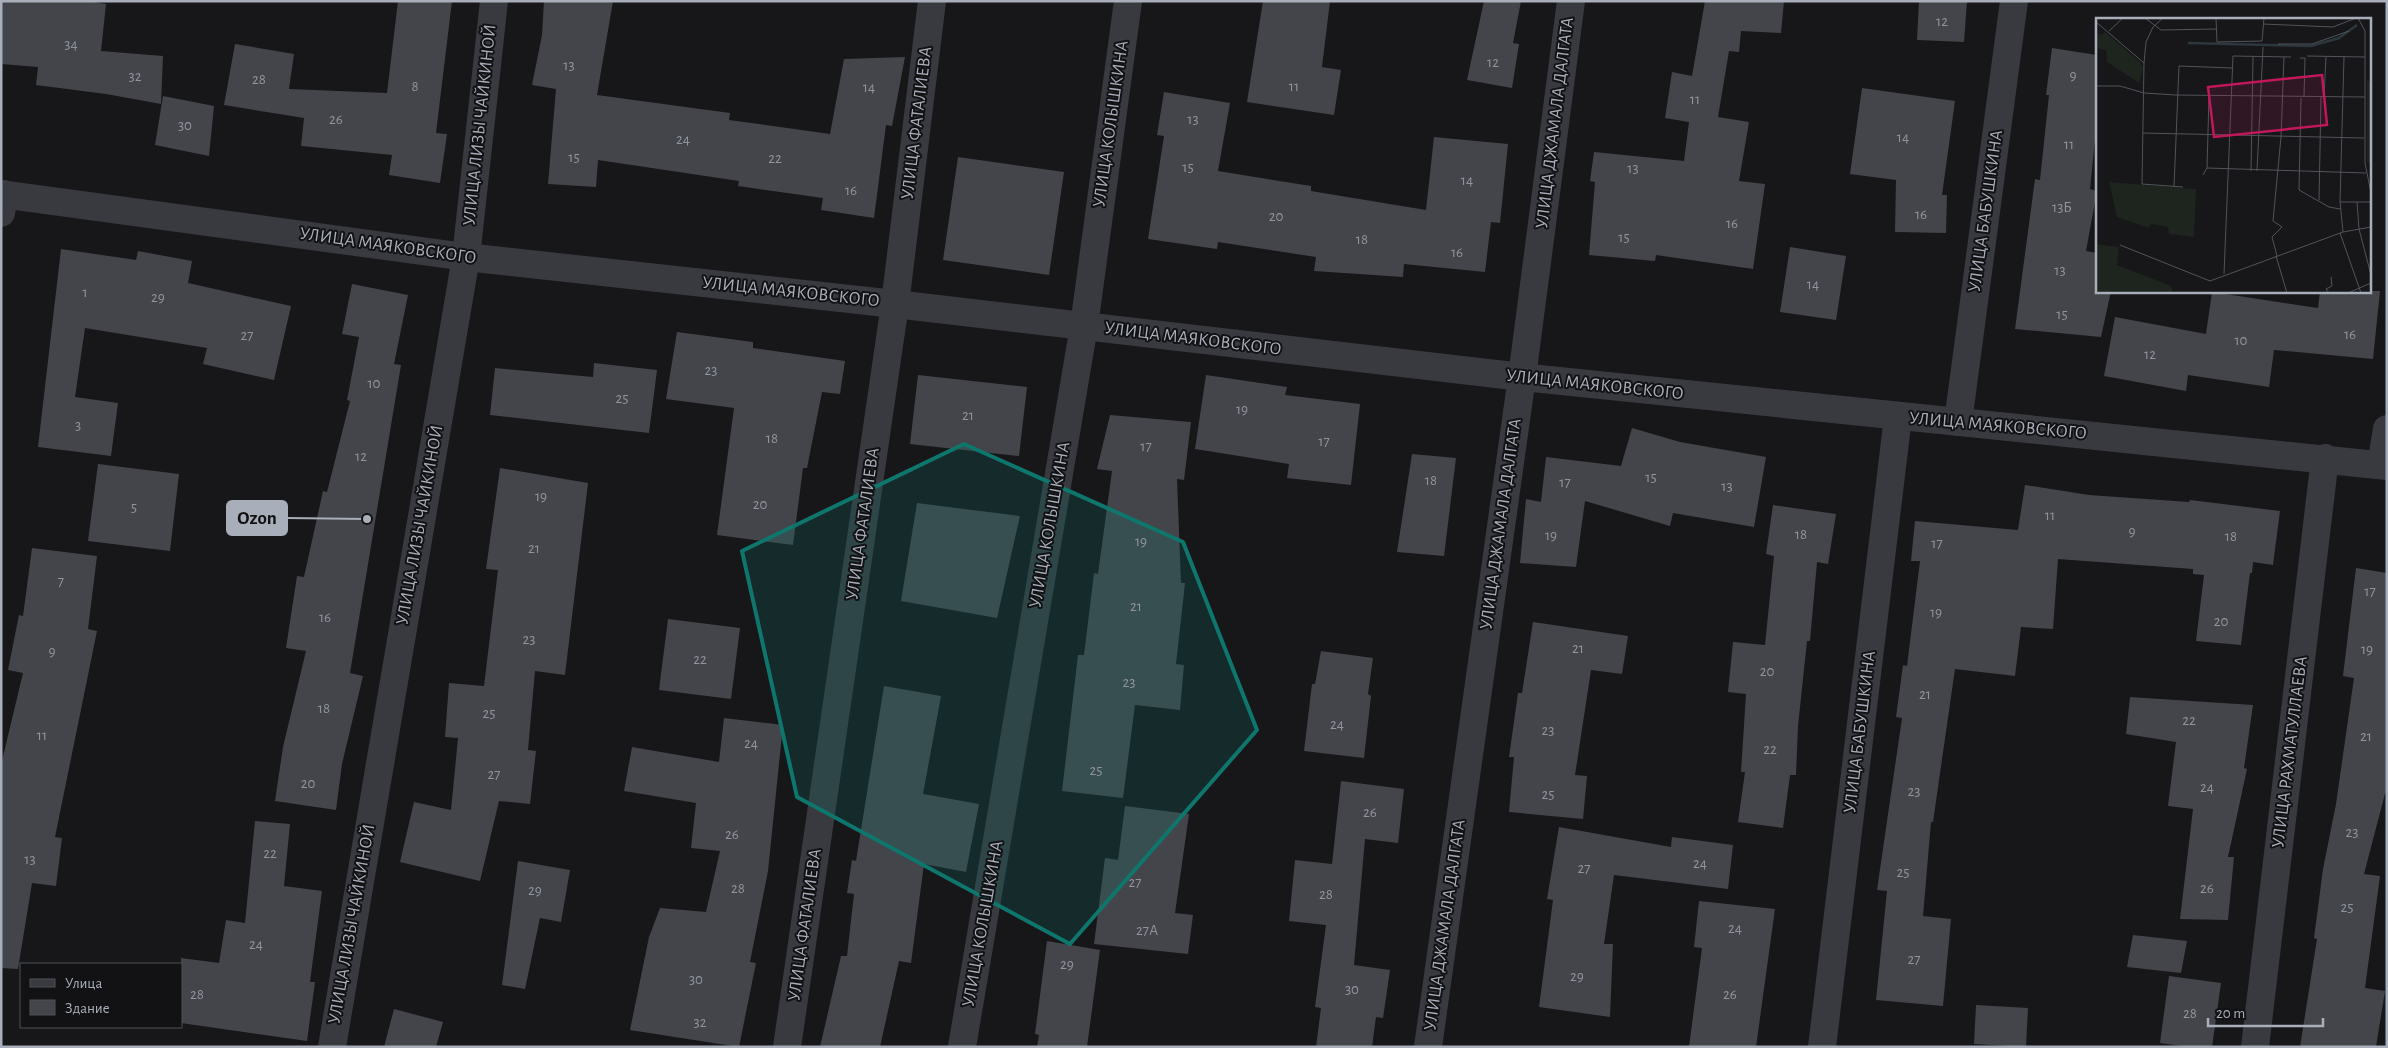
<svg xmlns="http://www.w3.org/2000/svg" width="2388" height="1048" font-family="'Alegreya Sans',sans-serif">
<rect width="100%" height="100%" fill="#17171a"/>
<g fill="#43454a">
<path d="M1,1H88L106,4L101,51L163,56L161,104L106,94L36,85L38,67L1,64Z"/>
<path d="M398,1H452L436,133L447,134L440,183L389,175L392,155L301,146L304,118L224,105L235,44L294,54L289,89L387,93Z"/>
<path d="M544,1H613L597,95L730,113L729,120L830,134L844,59L905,57L892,126L886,125L874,218L821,210L823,198L738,186L739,181L598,160L596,187L548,184L556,89L532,85L542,35Z"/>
<path d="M1263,1H1330L1322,67L1341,70L1334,115L1247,102Z"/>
<path d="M1484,1H1521L1513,43L1519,44L1512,88L1467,80Z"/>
<path d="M1705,1H1784L1781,33L1741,31L1739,52L1729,51L1718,117L1749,122L1739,181L1765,184L1753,269L1656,255L1655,261L1589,255L1595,182L1590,181L1594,152L1684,161L1689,122L1665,118L1672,72L1692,76Z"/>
<path d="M1919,1H1967L1964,42L1917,40Z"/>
<path d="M2052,48L2097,55V119L2090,189L2097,191L2086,251L2097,253V291H2111L2101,337L2015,329L2035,179L2040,180L2049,95H2046Z"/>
<path d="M1862,88L1955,101L1942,195H1947L1946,233L1895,232L1896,180L1850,174Z"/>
<path d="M1164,92L1230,103L1218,171L1311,186V191L1426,210L1434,137L1508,144L1500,223L1491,222L1485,272L1404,264L1403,277L1314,271L1316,257L1218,242L1217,249L1148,239L1164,136L1157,135Z"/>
<path d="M163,96L214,106L209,156L155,145Z"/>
<path d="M958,157L1064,172L1049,275L943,260Z"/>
<path d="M1790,247L1846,256L1836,320L1780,312Z"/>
<path d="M61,249L136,260L138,251L192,261L188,283L291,306L274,380L203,364L207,348L85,328L75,397L118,403L111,456L38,447Z"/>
<path d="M352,284L408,295L394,364L401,365L350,673L363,676L342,764L336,810L275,801L283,747L306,651L286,648L297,576L304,577L323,491L327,492L350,401L347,400L359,337L342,334Z"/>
<path d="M2320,291H2380L2373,359L2274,350L2269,387L2188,375L2186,391L2104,376L2115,317L2206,334L2212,292L2318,308Z"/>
<path d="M677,332L753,342V348L845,361L840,394L822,392L807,468H803L793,545L717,535L734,408L666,399Z"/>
<path d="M594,363L657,370L649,433L490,415L495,368L593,377Z"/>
<path d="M918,375L1027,387L1019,456L910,444Z"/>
<path d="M1206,375L1287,387L1285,395L1360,404L1351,485L1287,478L1289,464L1195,449Z"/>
<path d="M1110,415L1191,422L1184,480L1177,479L1181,583H1185L1176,664L1184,665L1180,710L1135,705L1123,798L1062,791L1078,655H1084L1094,573L1098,574L1112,471L1097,469Z"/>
<path d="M1632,428L1680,442L1766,457L1754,527L1673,513L1670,526L1585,501L1576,567L1520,563L1526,499L1541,502L1546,457L1621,466Z"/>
<path d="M1412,454L1456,458L1444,556L1397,552Z"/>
<path d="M98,464L179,474L170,551L88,541Z"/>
<path d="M500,468L588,483L565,675L535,671L528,750L536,751L530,804L499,801L480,881L400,862L414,802L451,810L458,738L445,737L449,683L484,686L498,570L486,569Z"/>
<path d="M2025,485L2089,495L2189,502L2190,500L2280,511L2273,565L2253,562L2252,573H2250L2241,645L2196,641L2204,575L2193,574V569L2058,559L2053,629L2021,627L2015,676L1955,669L1933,822H1931L1923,916L1951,919L1943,1006L1876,1000L1887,891L1877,890L1902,718L1896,717L1903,665L1907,666L1920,561H1911L1915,521L2018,530Z"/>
<path d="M917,503L1020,516L997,618L901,601Z"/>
<path d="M1773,505L1836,514L1828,564L1817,562L1810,641H1807L1798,726L1796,775H1790L1783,828L1738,822L1745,772H1741L1746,694L1728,692L1733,642L1765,645L1774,556L1766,554Z"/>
<path d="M32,548L97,556L88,629L97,631L55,837L62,838L56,886L32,883L18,969L1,968V765L23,673L8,670L19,615L23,616Z"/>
<path d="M2356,568L2387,573V786L2364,874L2380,876L2365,988L2385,991L2376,1047H2300L2317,939L2314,938L2323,869L2336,804L2354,678L2343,676Z"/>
<path d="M668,619L740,628L731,699L659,690Z"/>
<path d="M1533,622L1628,636L1622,674L1591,670L1575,775L1587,776L1583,819L1509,812L1514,757H1509L1518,693H1522Z"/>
<path d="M1321,651L1373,658L1368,694L1371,696L1364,758L1304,751L1312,684H1315Z"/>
<path d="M884,686L941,696L923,794L979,804L966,872L924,864L911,963L899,961L880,1047H820L841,956H847L854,894L847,893L852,860L856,861Z"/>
<path d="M2130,697L2253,705L2244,768L2247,769L2228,857H2234L2228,920L2180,919L2193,809L2168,806L2176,742L2126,734Z"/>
<path d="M724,718L783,725L768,871L750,962L756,963L739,1047L630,1030L649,937L660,908L706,912L720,851L691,848L696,803L624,791L632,747L719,762Z"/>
<path d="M1341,781L1404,789L1398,843L1365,839L1354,965L1390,970L1383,1018L1376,1017L1372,1047H1316L1321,1008L1315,1007L1326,925L1289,921L1295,860L1332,864Z"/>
<path d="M1125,806L1189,814L1175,913L1193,915L1188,954L1094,944L1105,858L1118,860Z"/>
<path d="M255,821L290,824L284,886L322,891L310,982H315L307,1041L181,1023V958L219,963L226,920L245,923Z"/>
<path d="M1559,827L1671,847L1672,837L1733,845L1728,889L1614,875L1604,944H1613L1610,1017L1539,1007L1553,900L1547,899Z"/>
<path d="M518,861L570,870L561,922L540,918L525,989L502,985Z"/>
<path d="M1699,901L1775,909L1756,1047H1689L1702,948L1694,947Z"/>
<path d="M2133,935L2187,941L2181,973L2127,967Z"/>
<path d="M1047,941L1100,950L1087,1047H1037L1039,1035L1035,1034Z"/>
<path d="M2169,976L2221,983L2212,1047H2188L2160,1043Z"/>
<path d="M1976,1005L2028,1008L2026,1047L1974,1044Z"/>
<path d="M394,1009L443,1022L436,1047H384Z"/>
</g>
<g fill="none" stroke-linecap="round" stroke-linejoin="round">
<g stroke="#383a3f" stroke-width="28">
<path d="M1,213L4,194"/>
<path d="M1958,422L2014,1"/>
<path d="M2381,465L2387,429"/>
<path d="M332,1047L466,257L494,1"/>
<path d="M787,1047L895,304L932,1"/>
<path d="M962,1047L1084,326L1128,1"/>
<path d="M1428,1047L1522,377L1571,1"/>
<path d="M1822,1047L1898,417"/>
<path d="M2255,1047L2325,458"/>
</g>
<path stroke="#383a3f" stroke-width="28" d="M1,194L466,257L895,304L1522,377L2387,466"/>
</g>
<path fill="#0f766e" fill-opacity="0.2" stroke="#0f766e" stroke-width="4" stroke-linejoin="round" d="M964,444L1183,542L1257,730L1070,944L797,797L742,551Z"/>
<g text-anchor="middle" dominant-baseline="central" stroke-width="4" stroke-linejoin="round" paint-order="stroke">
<g font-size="15" fill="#90949e">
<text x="1942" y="21">12</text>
<text x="71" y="44">34</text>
<text x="1493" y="62">12</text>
<text x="569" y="65">13</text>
<text x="2073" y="75">9</text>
<text x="135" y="76">32</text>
<text x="259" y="79">28</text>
<text x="415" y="86">8</text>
<text x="1294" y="86">11</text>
<text x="869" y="87">14</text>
<text x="1695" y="99">11</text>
<text x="336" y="119">26</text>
<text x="1193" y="119">13</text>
<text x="185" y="125">30</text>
<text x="1903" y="137">14</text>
<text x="683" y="139">24</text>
<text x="2069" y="144">11</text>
<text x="574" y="157">15</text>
<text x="775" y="158">22</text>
<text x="1188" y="167">15</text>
<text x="1633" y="168">13</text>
<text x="1467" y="180">14</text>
<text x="851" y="190">16</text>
<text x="2062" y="207">13Б</text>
<text x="1921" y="214">16</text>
<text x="1276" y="216">20</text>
<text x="1732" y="223">16</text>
<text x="1624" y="237">15</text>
<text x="1362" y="239">18</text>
<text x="1457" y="252">16</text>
<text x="2060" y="270">13</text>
<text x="1813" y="284">14</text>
<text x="85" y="292">1</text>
<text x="158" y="297">29</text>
<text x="2062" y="314">15</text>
<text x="2350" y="334">16</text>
<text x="247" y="335">27</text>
<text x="2241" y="340">10</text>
<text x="2150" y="354">12</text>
<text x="711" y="370">23</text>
<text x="374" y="383">10</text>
<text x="622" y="398">25</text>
<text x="1242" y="409">19</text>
<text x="968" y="415">21</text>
<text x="78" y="425">3</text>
<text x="772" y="438">18</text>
<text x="1324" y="441">17</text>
<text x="1146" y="446">17</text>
<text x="361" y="456">12</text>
<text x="1651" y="477">15</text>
<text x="1431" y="480">18</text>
<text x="1565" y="482">17</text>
<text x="1727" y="486">13</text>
<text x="541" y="496">19</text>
<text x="760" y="504">20</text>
<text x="134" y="507">5</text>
<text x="2050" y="515">11</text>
<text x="2132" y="531">9</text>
<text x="1801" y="534">18</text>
<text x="1551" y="535">19</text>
<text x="2231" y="536">18</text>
<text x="1141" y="541">19</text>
<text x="1937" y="543">17</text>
<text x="534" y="548">21</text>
<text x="61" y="581">7</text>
<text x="2370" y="591">17</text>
<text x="1136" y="606">21</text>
<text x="1936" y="612">19</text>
<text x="325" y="617">16</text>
<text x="2221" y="621">20</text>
<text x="529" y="639">23</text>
<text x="1578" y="648">21</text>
<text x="2367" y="649">19</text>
<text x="52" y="651">9</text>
<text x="700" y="659">22</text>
<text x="1767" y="671">20</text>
<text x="1129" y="682">23</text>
<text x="1925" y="694">21</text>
<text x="324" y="708">18</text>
<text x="489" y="713">25</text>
<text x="2189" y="720">22</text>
<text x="1337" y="724">24</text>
<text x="1548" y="730">23</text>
<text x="42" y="735">11</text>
<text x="2366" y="736">21</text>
<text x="751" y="743">24</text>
<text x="1770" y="749">22</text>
<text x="1096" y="770">25</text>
<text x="494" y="774">27</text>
<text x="308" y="783">20</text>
<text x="2207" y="787">24</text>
<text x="1914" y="791">23</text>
<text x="1548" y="794">25</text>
<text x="1370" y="812">26</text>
<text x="2352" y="832">23</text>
<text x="732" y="834">26</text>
<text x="270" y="853">22</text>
<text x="30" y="859">13</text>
<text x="1700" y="863">24</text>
<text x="1584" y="868">27</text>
<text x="1903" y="872">25</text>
<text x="1135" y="882">27</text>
<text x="738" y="888">28</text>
<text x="2207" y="888">26</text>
<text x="535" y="890">29</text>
<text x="1326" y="894">28</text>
<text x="2347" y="907">25</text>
<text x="1735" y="928">24</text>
<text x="1147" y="930">27А</text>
<text x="256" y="944">24</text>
<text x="1914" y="959">27</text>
<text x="1067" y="964">29</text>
<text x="1577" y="976">29</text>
<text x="696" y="979">30</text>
<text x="1352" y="989">30</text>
<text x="197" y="994">28</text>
<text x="1730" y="994">26</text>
<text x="2190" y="1013">28</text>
<text x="700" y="1022">32</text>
</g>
<g font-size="18" fill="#a9afba" stroke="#121215">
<text transform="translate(917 123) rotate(-83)">УЛИЦА ФАТАЛИЕВА</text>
<text transform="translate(1555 123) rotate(-83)">УЛИЦА ДЖАМАЛА ДАЛГАТА</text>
<text transform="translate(1111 124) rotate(-82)">УЛИЦА КОЛЫШКИНА</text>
<text transform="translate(480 125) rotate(-84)">УЛИЦА ЛИЗЫ ЧАЙКИНОЙ</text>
<text transform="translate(1986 211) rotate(-82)">УЛИЦА БАБУШКИНА</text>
<text transform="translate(388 246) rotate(8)">УЛИЦА МАЯКОВСКОГО</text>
<text transform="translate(791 292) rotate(6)">УЛИЦА МАЯКОВСКОГО</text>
<text transform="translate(1193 339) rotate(7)">УЛИЦА МАЯКОВСКОГО</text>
<text transform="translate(1595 385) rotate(6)">УЛИЦА МАЯКОВСКОГО</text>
<text transform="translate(1998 426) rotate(5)">УЛИЦА МАЯКОВСКОГО</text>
<text transform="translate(863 524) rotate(-82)">УЛИЦА ФАТАЛИЕВА</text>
<text transform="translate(1501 524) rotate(-82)">УЛИЦА ДЖАМАЛА ДАЛГАТА</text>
<text transform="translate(420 525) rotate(-80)">УЛИЦА ЛИЗЫ ЧАЙКИНОЙ</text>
<text transform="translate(1050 525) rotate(-80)">УЛИЦА КОЛЫШКИНА</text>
<text transform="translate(1860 732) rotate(-83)">УЛИЦА БАБУШКИНА</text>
<text transform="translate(2290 752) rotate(-83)">УЛИЦА РАХМАТУЛЛАЕВА</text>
<text transform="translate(352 924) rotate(-80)">УЛИЦА ЛИЗЫ ЧАЙКИНОЙ</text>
<text transform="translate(983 924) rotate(-80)">УЛИЦА КОЛЫШКИНА</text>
<text transform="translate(805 925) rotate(-82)">УЛИЦА ФАТАЛИЕВА</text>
<text transform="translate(1445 925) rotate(-82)">УЛИЦА ДЖАМАЛА ДАЛГАТА</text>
</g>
</g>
<g transform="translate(2096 18)">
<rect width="275" height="275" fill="#17171a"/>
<path d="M9,14L44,44L47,51L43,65L11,44L10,32L0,30V15L5,17ZM271,62L275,64V146L271,144ZM13,164L100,171L98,219L73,216L72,209L55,206L53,210L21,199ZM0,226L23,229L21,247L75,268L77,275H0Z" fill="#1d251e"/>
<path fill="none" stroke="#2d373e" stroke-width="2.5" d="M92,25L215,28L243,20L261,7"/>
<path fill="none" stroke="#51545a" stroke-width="1" d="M49,0L65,12L120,11M120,0L121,24L166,23L168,0M262,0L269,13V145L275,175M0,4L48,45L46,166L87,169M167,6L237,9L260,0M13,13L27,0M182,26H216L253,13M211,38L269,39M204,40H209L208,79M48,45L50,24L57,9L67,0M0,68H24L48,75L80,77L269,79M228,79L230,39M205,80L203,172L233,189L244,191M47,115L268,120M111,150L270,155M155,153L157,39M161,153L167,29M107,157L111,150L113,78M78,169L83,48L136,50M223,182L225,79M244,184H275M261,184L263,211L275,257M247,214L244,184L248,39M244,215L265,275M24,227L114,263L247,214L275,209M180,238L191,275M181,238L176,219L186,209L177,203L185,119L188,39M128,256L137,38L195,39M233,275L230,271L236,268L235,259M252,275L275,265"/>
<path fill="#c2185b" fill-opacity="0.15" stroke="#c2185b" stroke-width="2.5" d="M226,57L231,107L118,119L112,69Z"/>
<rect width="275" height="275" fill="none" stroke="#a9afba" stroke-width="2.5"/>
</g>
<path fill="none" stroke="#a9afba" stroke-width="2" d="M367 519L287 518"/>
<circle fill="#a9afba" stroke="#121215" stroke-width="2" cx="367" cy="519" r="5"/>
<rect fill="#a9afba" stroke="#a9afba" stroke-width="2" x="227" y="501" width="60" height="34" rx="5"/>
<g font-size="19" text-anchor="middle" font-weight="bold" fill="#111">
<text x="257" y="524">Ozon</text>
</g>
<rect width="2388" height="1048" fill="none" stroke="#a9afba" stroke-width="5"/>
<rect x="20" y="963" width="162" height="65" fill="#121215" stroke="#4e5157"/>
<rect x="30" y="979" width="25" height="8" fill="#383a3f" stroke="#4e5157"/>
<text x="65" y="988" font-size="15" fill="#a9afba">Улица</text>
<rect x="30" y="1000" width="25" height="15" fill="#43454a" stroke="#4e5157"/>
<text x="65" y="1013" font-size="15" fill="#a9afba">Здание</text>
<path d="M2208 1018v8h115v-8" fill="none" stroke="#a9afba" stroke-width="2.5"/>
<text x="2216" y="1018" font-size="15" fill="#a9afba" stroke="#121215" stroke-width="4" paint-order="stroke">20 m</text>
</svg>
